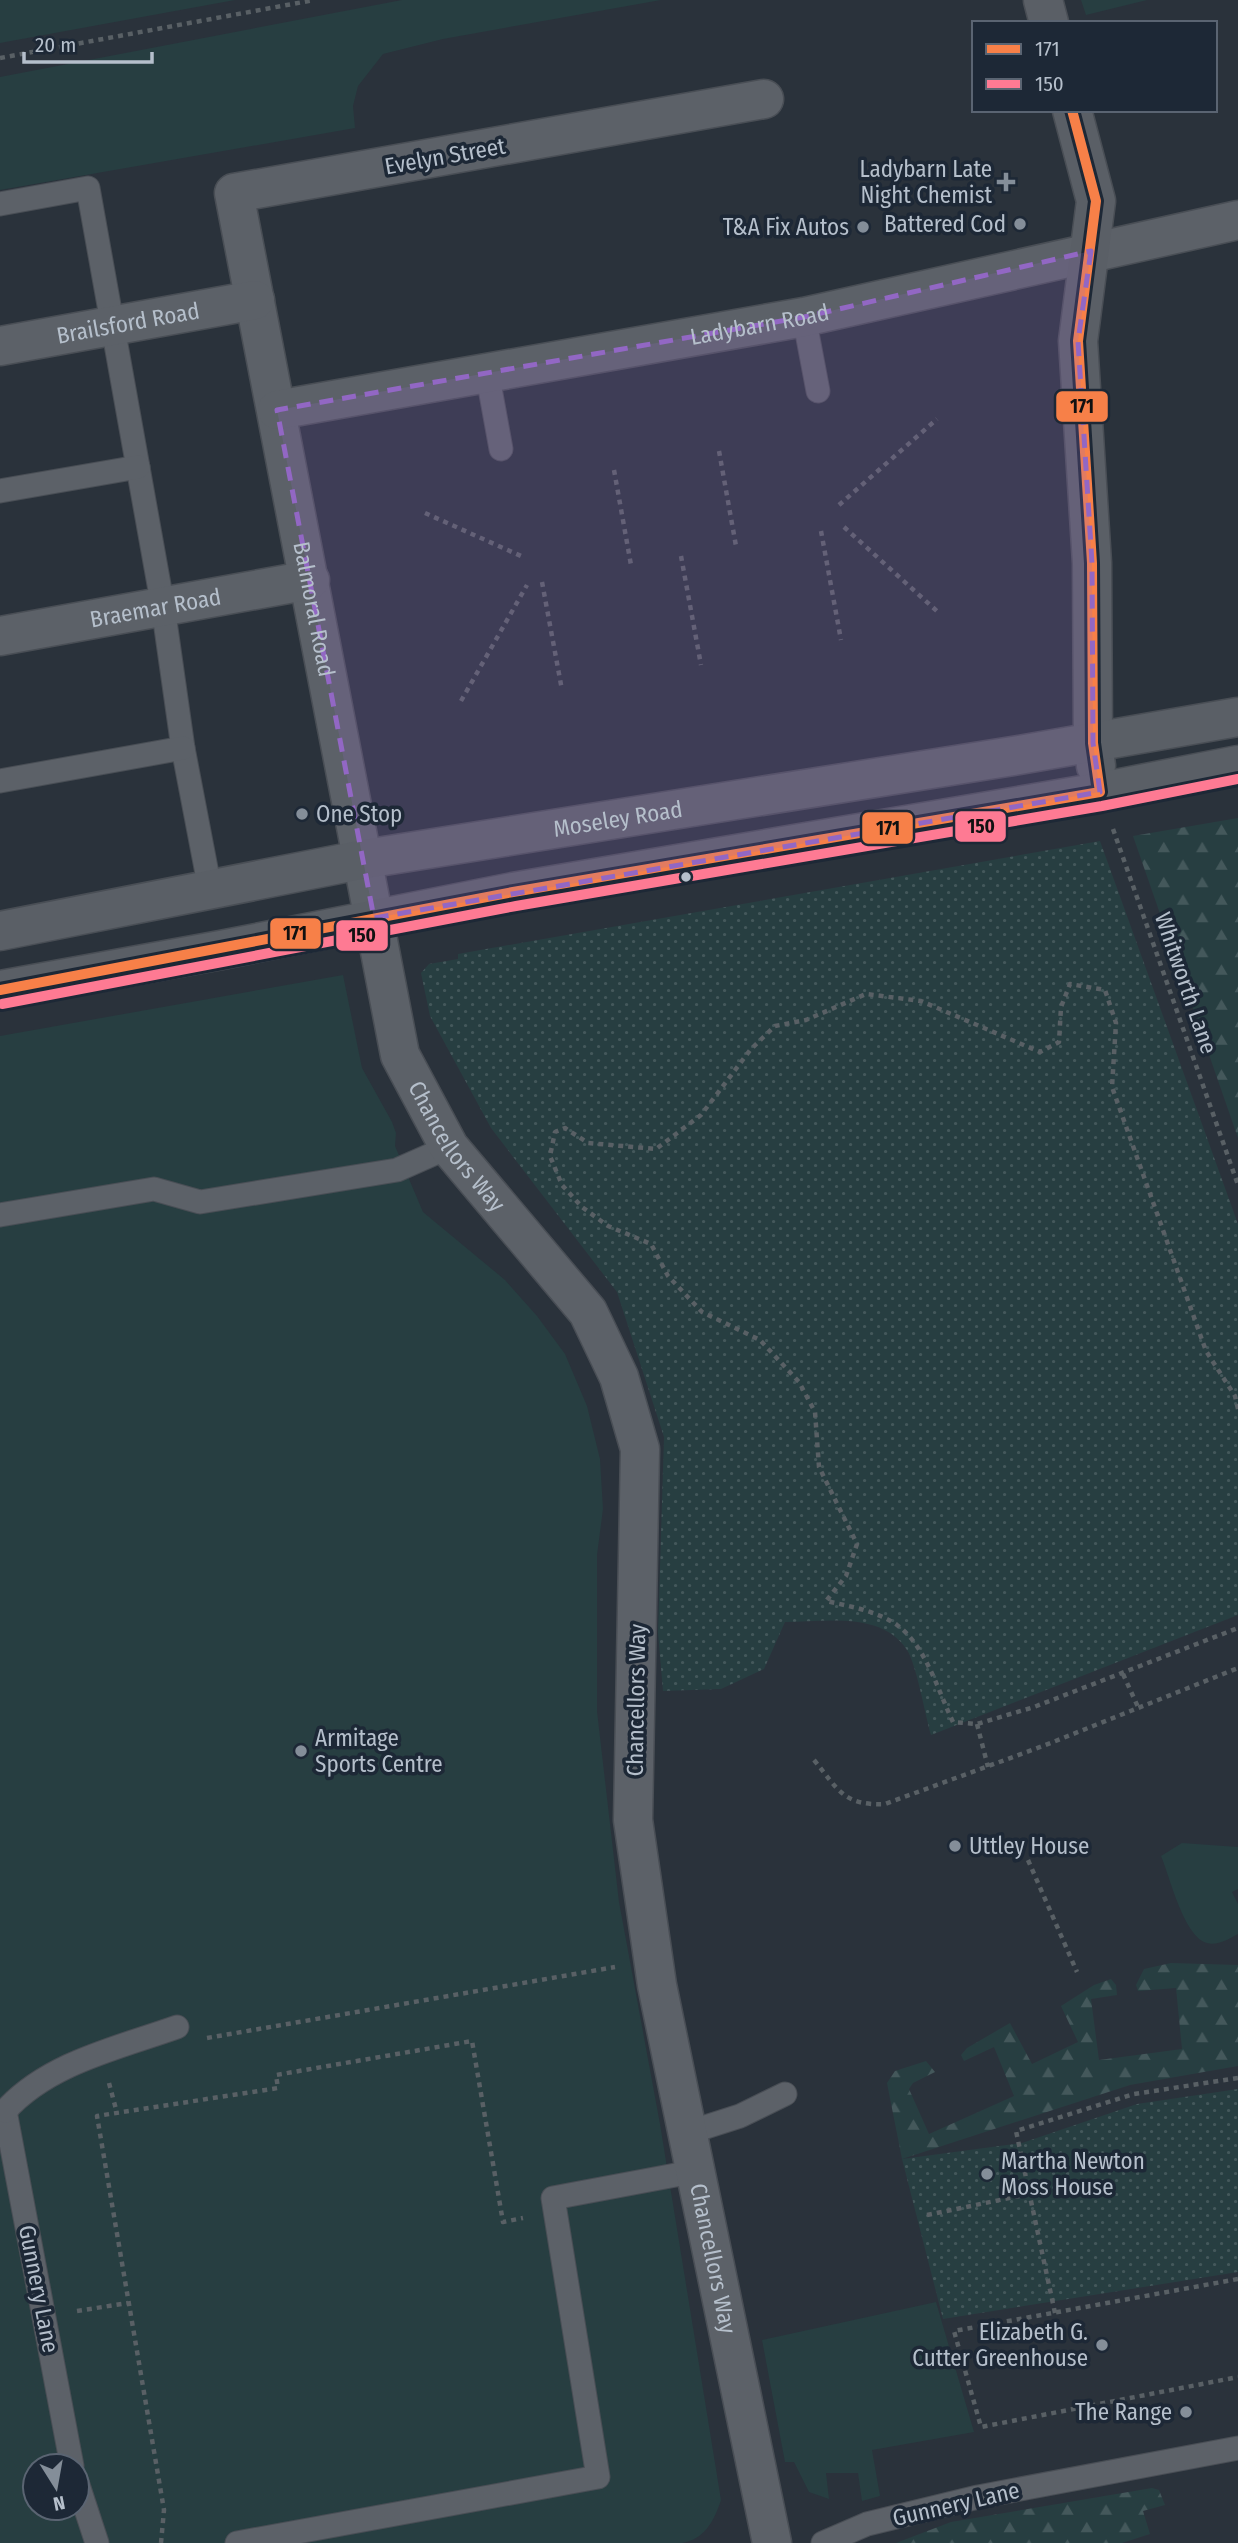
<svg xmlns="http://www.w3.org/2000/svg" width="1238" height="2543" font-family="'Fira Sans Condensed',sans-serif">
<defs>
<pattern id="forest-firs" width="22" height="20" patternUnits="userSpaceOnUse" patternTransform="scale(1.75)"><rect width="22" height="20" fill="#273e41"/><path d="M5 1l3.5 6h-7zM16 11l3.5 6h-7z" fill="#44585b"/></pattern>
<pattern id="garden-dots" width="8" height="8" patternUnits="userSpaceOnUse" patternTransform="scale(1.75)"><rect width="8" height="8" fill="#273e41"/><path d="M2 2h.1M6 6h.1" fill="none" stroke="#44585b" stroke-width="1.8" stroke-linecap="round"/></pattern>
</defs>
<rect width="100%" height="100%" fill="#2a323b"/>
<g fill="#273e41" fill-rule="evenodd">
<path d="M0,0H235L0,43Z"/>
<path d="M402,0H661L443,39L383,54L358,86L353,106L355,128L0,190V77Z"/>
<path d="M1081,0H1147L1086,15Z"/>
<path d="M343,975L362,1068L392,1122L396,1133L395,1146L423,1212L505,1280L537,1316L565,1354L587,1406L600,1459L603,1509L597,1555V1711L619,1902L660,2124L721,2500C714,2521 705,2539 682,2543H0V1036ZM35,2466H77V2508H35Z"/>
<path d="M1182,1843L1238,1847V1889L1232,1892L1238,1904V1934C1229,1939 1217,1946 1207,1943C1184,1937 1170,1877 1161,1856Z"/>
<path d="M936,2302L974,2432L872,2450L880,2496L862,2501L858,2473H826L829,2499L809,2492L794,2462H785L762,2340Z"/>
</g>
<g fill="url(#forest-firs)">
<path d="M1238,818V1138L1133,836Z"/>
<path d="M1171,1963L1238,1965V2066L1130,2085L902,2159L887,2083L895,2071L926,2061L935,2072L913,2083L909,2089L929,2134L1014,2096L994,2047L964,2061L961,2055L967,2048L1010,2023L1032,2064L1078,2042L1061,2006L1094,1985L1111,1979L1116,1985L1117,1995L1091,1999L1099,2060L1182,2049L1176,1988L1138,1991L1136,1985L1144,1969Z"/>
<path d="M1152,2488L1159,2490L1165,2505L1143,2511L1150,2534L1122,2543H896L951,2522Z"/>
</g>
<g fill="url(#garden-dots)">
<path d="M1100,841L1238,1224V1615L931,1735C925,1715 917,1666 907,1650C882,1611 824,1622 785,1622L764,1669L721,1689L663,1691L658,1633L664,1437L617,1292L491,1128L430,1016L421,973L429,964L458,959V954Z"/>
<path d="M1238,2089V2272L943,2319L902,2159L1022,2143L1137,2104Z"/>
</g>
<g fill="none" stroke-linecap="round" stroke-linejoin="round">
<g stroke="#494e55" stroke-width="25">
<g id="lane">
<path d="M0,204L88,188L163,607L183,748L210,889"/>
<path d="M804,317L818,391"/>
<path d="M487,372L501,449"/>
<path d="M0,491L138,467"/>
<path d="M0,781L183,748"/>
<path d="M0,1215L154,1189L200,1202L397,1170L449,1147"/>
<path d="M5,2111L72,2466"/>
<path d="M5,2111C48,2063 118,2048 177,2027"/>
<path d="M690,2132L740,2116L785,2094"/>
<path d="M77,2482L97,2543"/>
<path d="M237,2543L598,2477L553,2198L697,2171"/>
<path d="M823,2543L867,2524L978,2497L1238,2448"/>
</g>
</g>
<g stroke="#494e55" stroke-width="41">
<g id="street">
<path id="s1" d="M764,99L234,193L400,1055L449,1147L588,1312L619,1377L640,1449L633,1820L657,1985L772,2543"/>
<path id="s2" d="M0,346L255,300"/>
<path id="s3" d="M277,410L804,317L1238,220"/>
<path id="s4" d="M0,636L310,580"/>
</g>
</g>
<g stroke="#494e55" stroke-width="41">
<g id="secondary">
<path d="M1043,0L1049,23"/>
<path d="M1072,110L1096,201L1078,341L1092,563L1093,743L1096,766"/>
<path id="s5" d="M0,931L365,859L1019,755L1238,717"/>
<path d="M0,990L221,950L513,892L1100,792L1238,765"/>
</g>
</g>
<g stroke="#596065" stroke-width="4.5" stroke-dasharray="5 5" stroke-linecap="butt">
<path d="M0,58L314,0"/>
<path d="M719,451L736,546"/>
<path d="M614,470L631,565"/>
<path d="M839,505L937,419"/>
<path d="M425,513L521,556"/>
<path d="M844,527L939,613"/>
<path d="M821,531L841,640"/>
<path d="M681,556L701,665"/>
<path d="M542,582L562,690"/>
<path d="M461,701L527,585"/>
<path d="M1113,829L1238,1185"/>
<path d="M1238,1409L1235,1396L1206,1351L1112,1087L1116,1023L1105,990L1070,984L1061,1007L1059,1042L1040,1052L921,1001L866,994L806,1020L775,1026L751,1049L701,1115L656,1149L588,1143L565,1128L555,1132L550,1156L562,1185L582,1207L608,1226L651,1244L668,1276L702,1312L760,1340L799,1382L815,1412L819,1467L857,1544L846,1576L826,1601C849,1606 877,1611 897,1625C926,1646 938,1691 953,1722L977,1724L1034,1707L1238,1628"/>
<path d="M1123,1674L1138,1707"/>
<path d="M977,1724L988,1767"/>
<path d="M814,1760C838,1789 843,1806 885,1804L1043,1746L1238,1668"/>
<path d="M1028,1860L1077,1972"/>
<path d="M207,2038L615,1967"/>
<path d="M109,2083L117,2113"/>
<path d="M927,2215L1029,2194"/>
<path d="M1238,2279L954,2331L981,2427L1238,2377"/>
<path d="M77,2311L128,2303"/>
<path d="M1055,2313L1016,2131L1134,2094L1238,2078"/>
<path d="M161,2543L164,2510L97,2116L278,2088L276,2075L472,2041L503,2222L523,2218"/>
</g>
<use href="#lane" stroke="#5c6168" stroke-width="23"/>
<use href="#street" stroke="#5c6168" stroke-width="38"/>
<use href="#secondary" stroke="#5a5f66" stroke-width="38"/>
<g stroke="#1d2836" stroke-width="16">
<path id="bus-1" d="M0,990L513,892L1100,792L1093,743L1092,563L1078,341L1096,201L1072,110"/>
</g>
<g stroke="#1d2836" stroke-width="16">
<path id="bus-2" d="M2,1004L516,906L1102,806L1238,779"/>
</g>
<use href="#bus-1" stroke="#f78048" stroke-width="10"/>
<use href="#bus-2" stroke="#fe7a93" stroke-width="10"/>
</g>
<path fill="#9267c4" fill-opacity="0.2" stroke="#9267c4" stroke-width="5" stroke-dasharray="14 9" stroke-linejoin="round" d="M1091,251L1078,341L1092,563L1093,743L1100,792L374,918L277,410L804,317Z"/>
<g fill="#848e99" stroke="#1d2836" stroke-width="2.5">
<path d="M1002.5 171.5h7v7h7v7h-7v7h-7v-7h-7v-7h7z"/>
<circle cx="1020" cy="224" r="7"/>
<circle cx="863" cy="227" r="7"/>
<circle cx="302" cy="814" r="7"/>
<circle cx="301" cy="1751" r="7"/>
<circle cx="955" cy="1846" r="7"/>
<circle cx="987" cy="2174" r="7"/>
<circle cx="1102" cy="2345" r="7"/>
<circle cx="1186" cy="2412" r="7"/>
</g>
<circle fill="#b5bfcb" stroke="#1d2836" stroke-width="2.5" cx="686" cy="877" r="6"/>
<g text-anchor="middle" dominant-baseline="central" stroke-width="7" stroke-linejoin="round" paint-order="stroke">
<g font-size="23" fill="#b5bfcb" stroke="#1d2836">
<text transform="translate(445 156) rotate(-10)">Evelyn Street</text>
<text stroke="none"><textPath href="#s2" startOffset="130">Brailsford Road</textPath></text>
<text stroke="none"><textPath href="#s3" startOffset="490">Ladybarn Road</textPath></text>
<text stroke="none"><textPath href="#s4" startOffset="158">Braemar Road</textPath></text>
<text stroke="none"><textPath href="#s1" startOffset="962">Balmoral Road</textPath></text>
<text stroke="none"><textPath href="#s5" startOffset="628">Moseley Road</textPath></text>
<text transform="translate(1186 983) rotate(71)">Whitworth Lane</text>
<text stroke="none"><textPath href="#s1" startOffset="1524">Chancellors Way</textPath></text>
<text transform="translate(636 1700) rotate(-89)">Chancellors Way</text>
<text stroke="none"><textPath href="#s1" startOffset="2700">Chancellors Way</textPath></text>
<text transform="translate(39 2289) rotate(79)">Gunnery Lane</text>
<text transform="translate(956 2504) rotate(-13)">Gunnery Lane</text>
</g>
<g font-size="23" fill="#b5bfcb" stroke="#1d2836" text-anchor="end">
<text x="992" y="169">Ladybarn Late<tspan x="992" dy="26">Night Chemist</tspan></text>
<text x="1006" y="224">Battered Cod</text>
<text x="849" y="227">T&amp;A Fix Autos</text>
<text x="316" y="814" text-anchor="start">One Stop</text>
<text x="315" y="1738" text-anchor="start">Armitage<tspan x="315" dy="26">Sports Centre</tspan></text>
<text x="969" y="1846" text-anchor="start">Uttley House</text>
<text x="1001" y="2161" text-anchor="start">Martha Newton<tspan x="1001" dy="26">Moss House</tspan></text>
<text x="1088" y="2332">Elizabeth G.<tspan x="1088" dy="26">Cutter Greenhouse</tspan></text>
<text x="1172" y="2412">The Range</text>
</g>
</g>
<g stroke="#1d2836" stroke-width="2.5">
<rect x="1055" y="390" width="54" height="33" rx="7" fill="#f78048"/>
<rect x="954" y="810" width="53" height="33" rx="7" fill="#fe7a93"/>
<rect x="861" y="811" width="53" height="34" rx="7" fill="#f78048"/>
<rect x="269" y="917" width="53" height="33" rx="7" fill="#f78048"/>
<rect x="335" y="919" width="54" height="33" rx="7" fill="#fe7a93"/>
</g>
<g font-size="19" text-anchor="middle" font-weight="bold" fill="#111">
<text x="1082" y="413">171</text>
<text x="981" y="833">150</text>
<text x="888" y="835">171</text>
<text x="295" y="940">171</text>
<text x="362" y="942">150</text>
</g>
<rect x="972" y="21" width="245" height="91" fill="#1d2836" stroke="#5a6472" stroke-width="2"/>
<rect x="986" y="44" width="35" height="10" fill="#f78048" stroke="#5a6472" stroke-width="2"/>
<text x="1035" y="56" font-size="21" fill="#b5bfcb">171</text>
<rect x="986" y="79" width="35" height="10" fill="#fe7a93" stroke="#5a6472" stroke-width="2"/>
<text x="1035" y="91" font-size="21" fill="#b5bfcb">150</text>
<g transform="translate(56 2487) rotate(169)"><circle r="33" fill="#1d2836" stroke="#5a6472" stroke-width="2"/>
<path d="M0-5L12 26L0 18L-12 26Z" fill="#848e99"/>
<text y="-10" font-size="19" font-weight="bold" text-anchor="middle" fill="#b5bfcb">N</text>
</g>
<path d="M24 52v10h128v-10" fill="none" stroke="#b5bfcb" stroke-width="3.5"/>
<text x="35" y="52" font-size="21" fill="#b5bfcb" stroke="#1d2836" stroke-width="5" paint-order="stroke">20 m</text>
</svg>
